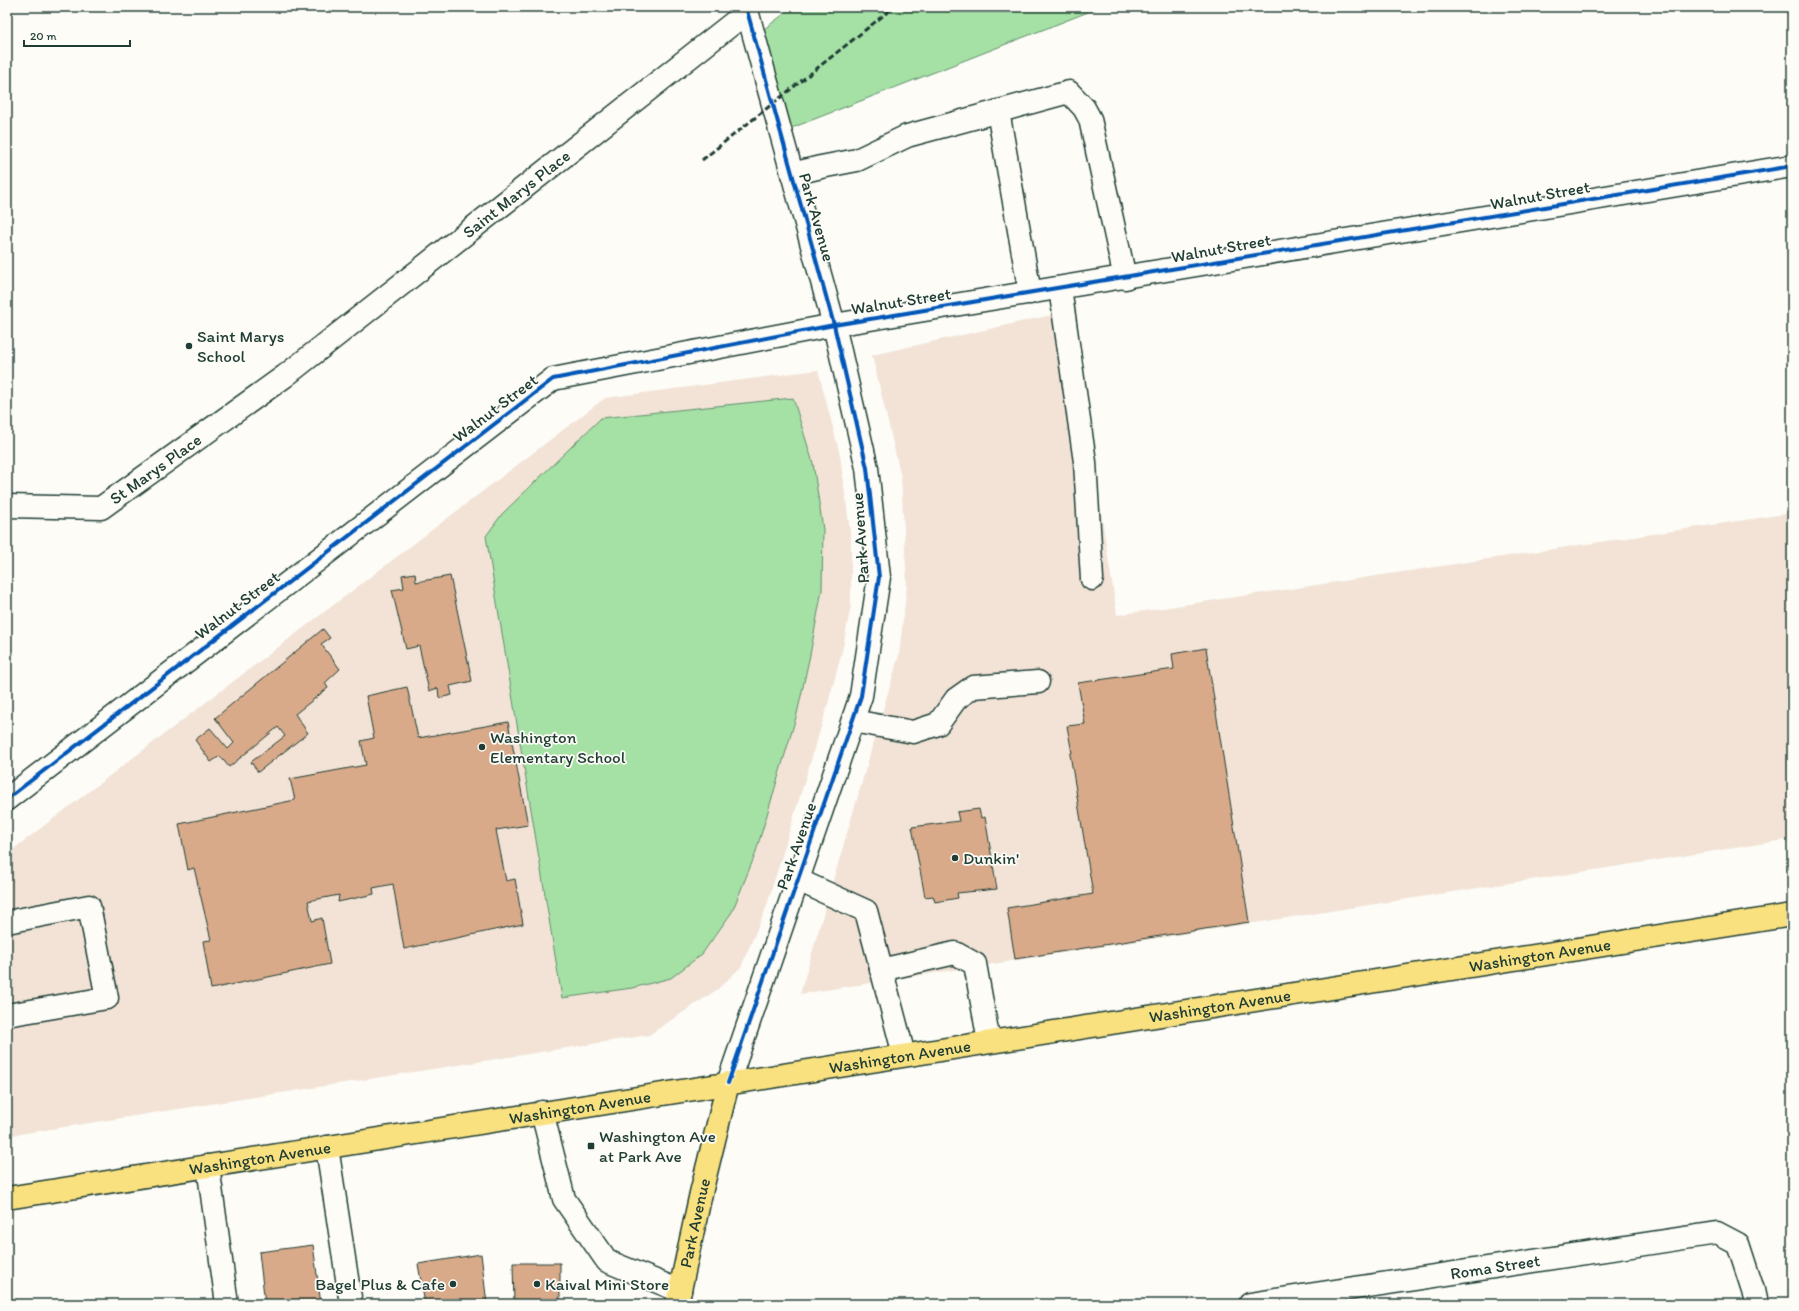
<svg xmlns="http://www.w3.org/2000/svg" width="1799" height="1311" font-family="Itim,sans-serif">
<rect width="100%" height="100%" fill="#fdfcf7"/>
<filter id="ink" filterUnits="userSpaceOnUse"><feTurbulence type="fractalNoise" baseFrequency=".025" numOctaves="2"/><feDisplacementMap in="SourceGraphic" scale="8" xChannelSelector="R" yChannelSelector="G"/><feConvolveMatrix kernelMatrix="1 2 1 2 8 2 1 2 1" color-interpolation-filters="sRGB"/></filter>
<g filter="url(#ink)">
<g fill="#f2e3d6">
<path d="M1070,311L1117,615L1792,513V839L800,994L899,655L907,585L901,477L872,355Z"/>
<path d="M818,370L840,455L851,539V605L843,647L828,704L766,908L741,967L718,989L649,1035L7,1136V854L605,398Z"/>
</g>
<g fill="#a5e0a5" stroke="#628e6c">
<path d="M793,7H1101L789,129L755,36Z"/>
<path d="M793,398L813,463L823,529L822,590L810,655L797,714L755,855L732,912L702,954L671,978L632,988L562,998L486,536L502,514L601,418Z"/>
</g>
<g fill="#d8aa8a" stroke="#1f3d34">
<path d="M415,573L416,582L450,576L472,681L450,686L452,695L439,698L438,688L429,691L419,646L406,649L392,590L404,588L402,575Z"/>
<path d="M323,629L330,638L321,644L340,669L325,683L328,688L295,714L308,733L258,772L251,762L285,736L278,727L229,767L220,756L211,762L195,740L210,728L228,749L234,743L215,718Z"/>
<path d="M1206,648L1249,922L1015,959L1007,908L1093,894L1070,754L1072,753L1067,726L1085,724L1078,683L1174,669L1172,654Z"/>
<path d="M407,687L418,738L508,722L528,825L496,830L506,881L515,879L523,924L404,949L393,884L373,888L374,894L338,902L339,895L308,901L312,921L322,918L330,964L211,989L203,941L211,940L194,868L188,870L179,824L295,800L290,779L366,765L361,741L374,738L366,696Z"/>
<path d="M979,809L981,818L985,817L997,889L957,893L958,898L935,902L933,896L925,897L912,827L959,821L957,812Z"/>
<path d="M313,1245L321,1304H265L259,1252Z"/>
<path d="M481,1254L487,1304H425L418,1264Z"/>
<path d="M513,1263H560V1304H514Z"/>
</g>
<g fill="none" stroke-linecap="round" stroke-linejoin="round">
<g stroke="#1f3d34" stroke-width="25">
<g id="minor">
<path d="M998,111L1030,293"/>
<path d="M792,174L821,167L857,160L907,136L1069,92L1084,108L1090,119L1125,278"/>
<path d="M1060,288L1085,462L1092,579"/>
<path id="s1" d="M7,506L101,508L285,376L747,12"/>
<path d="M853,721L913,732L938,724L956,699L973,687L1038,682"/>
<path d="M7,799L553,379L834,325L1792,166"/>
<path d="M798,880L866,911L904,1055"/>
<path d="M7,922L89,906L107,998L7,1015"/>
<path d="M881,970L955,953L975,964L989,1042"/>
<path d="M728,1083L861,696L879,577L867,468L834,325L746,7"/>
<path d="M542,1112L564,1199L607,1261L680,1291"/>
<path d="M327,1147L351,1304"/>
<path d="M208,1166L227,1304"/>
<path id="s2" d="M1250,1304L1717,1233L1738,1244L1753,1290L1756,1304"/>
</g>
</g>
<g stroke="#1f3d34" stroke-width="25">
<g id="major">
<path id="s3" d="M7,1198L1792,915"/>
<path id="s4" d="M677,1304L701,1193L728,1083"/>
</g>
</g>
<use href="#minor" stroke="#fdfcf7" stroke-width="22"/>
<use href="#major" stroke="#fae180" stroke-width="22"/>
<path stroke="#1f3d34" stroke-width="3" stroke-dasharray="6 3" stroke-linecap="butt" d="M702,160L894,7"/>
<g stroke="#fdfcf7" stroke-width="6">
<g id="cycleway">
<path d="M7,799L553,379L834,325L1792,166"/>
<path d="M728,1083L861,696L879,577L867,468L834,325L746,7"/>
</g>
</g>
<use href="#cycleway" stroke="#0057b8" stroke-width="4"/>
</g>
</g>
<g fill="#1f3d34" stroke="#fdfcf7" stroke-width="1.5">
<circle cx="189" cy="346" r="4"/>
<circle cx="482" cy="747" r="4"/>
<circle cx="955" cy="858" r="4"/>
<rect x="587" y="1142" width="8" height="8" rx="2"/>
<circle cx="453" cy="1284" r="4"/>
<circle cx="537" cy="1284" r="4"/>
</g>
<g text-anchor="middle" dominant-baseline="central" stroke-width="3.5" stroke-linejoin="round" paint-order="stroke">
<g font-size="17" fill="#1f3d34" stroke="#fdfcf7">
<text stroke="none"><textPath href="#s1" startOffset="615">Saint Marys Place</textPath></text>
<text transform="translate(1540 195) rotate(-10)">Walnut Street</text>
<text transform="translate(817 217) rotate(74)">Park Avenue</text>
<text transform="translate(1221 248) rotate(-10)">Walnut Street</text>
<text transform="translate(901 301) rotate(-9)">Walnut Street</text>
<text transform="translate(495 408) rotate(-37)">Walnut Street</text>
<text stroke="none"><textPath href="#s1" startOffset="161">St Marys Place</textPath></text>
<text transform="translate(860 538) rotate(-94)">Park Avenue</text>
<text transform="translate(237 605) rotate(-37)">Walnut Street</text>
<text transform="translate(796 846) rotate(-71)">Park Avenue</text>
<text stroke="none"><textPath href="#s3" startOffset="1552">Washington Avenue</textPath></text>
<text stroke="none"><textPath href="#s3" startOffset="1228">Washington Avenue</textPath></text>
<text stroke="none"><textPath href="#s3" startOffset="904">Washington Avenue</textPath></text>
<text stroke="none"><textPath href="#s3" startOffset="580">Washington Avenue</textPath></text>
<text stroke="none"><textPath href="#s3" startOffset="256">Washington Avenue</textPath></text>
<text stroke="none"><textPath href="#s4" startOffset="83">Park Avenue</textPath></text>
<text stroke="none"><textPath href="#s2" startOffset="248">Roma Street</textPath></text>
</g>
<g font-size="17" fill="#1f3d34" stroke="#fdfcf7" text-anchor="start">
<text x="197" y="336">Saint Marys<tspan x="197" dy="20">School</tspan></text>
<text x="490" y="737">Washington<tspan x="490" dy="20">Elementary School</tspan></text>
<text x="963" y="858">Dunkin'</text>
<text x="599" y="1136">Washington Ave<tspan x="599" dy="20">at Park Ave</tspan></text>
<text x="445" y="1284" text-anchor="end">Bagel Plus &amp; Cafe</text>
<text x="545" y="1284">Kaival Mini Store</text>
</g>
</g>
<rect width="1799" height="1311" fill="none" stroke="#fdfcf7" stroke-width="24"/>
<rect x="12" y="12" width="1775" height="1287" fill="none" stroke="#1f3d34" stroke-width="1.5" filter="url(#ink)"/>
<path d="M24 40v6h106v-6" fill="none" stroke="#1f3d34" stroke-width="2"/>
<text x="30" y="40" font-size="12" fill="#1f3d34" stroke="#fdfcf7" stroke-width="3" paint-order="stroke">20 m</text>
</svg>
